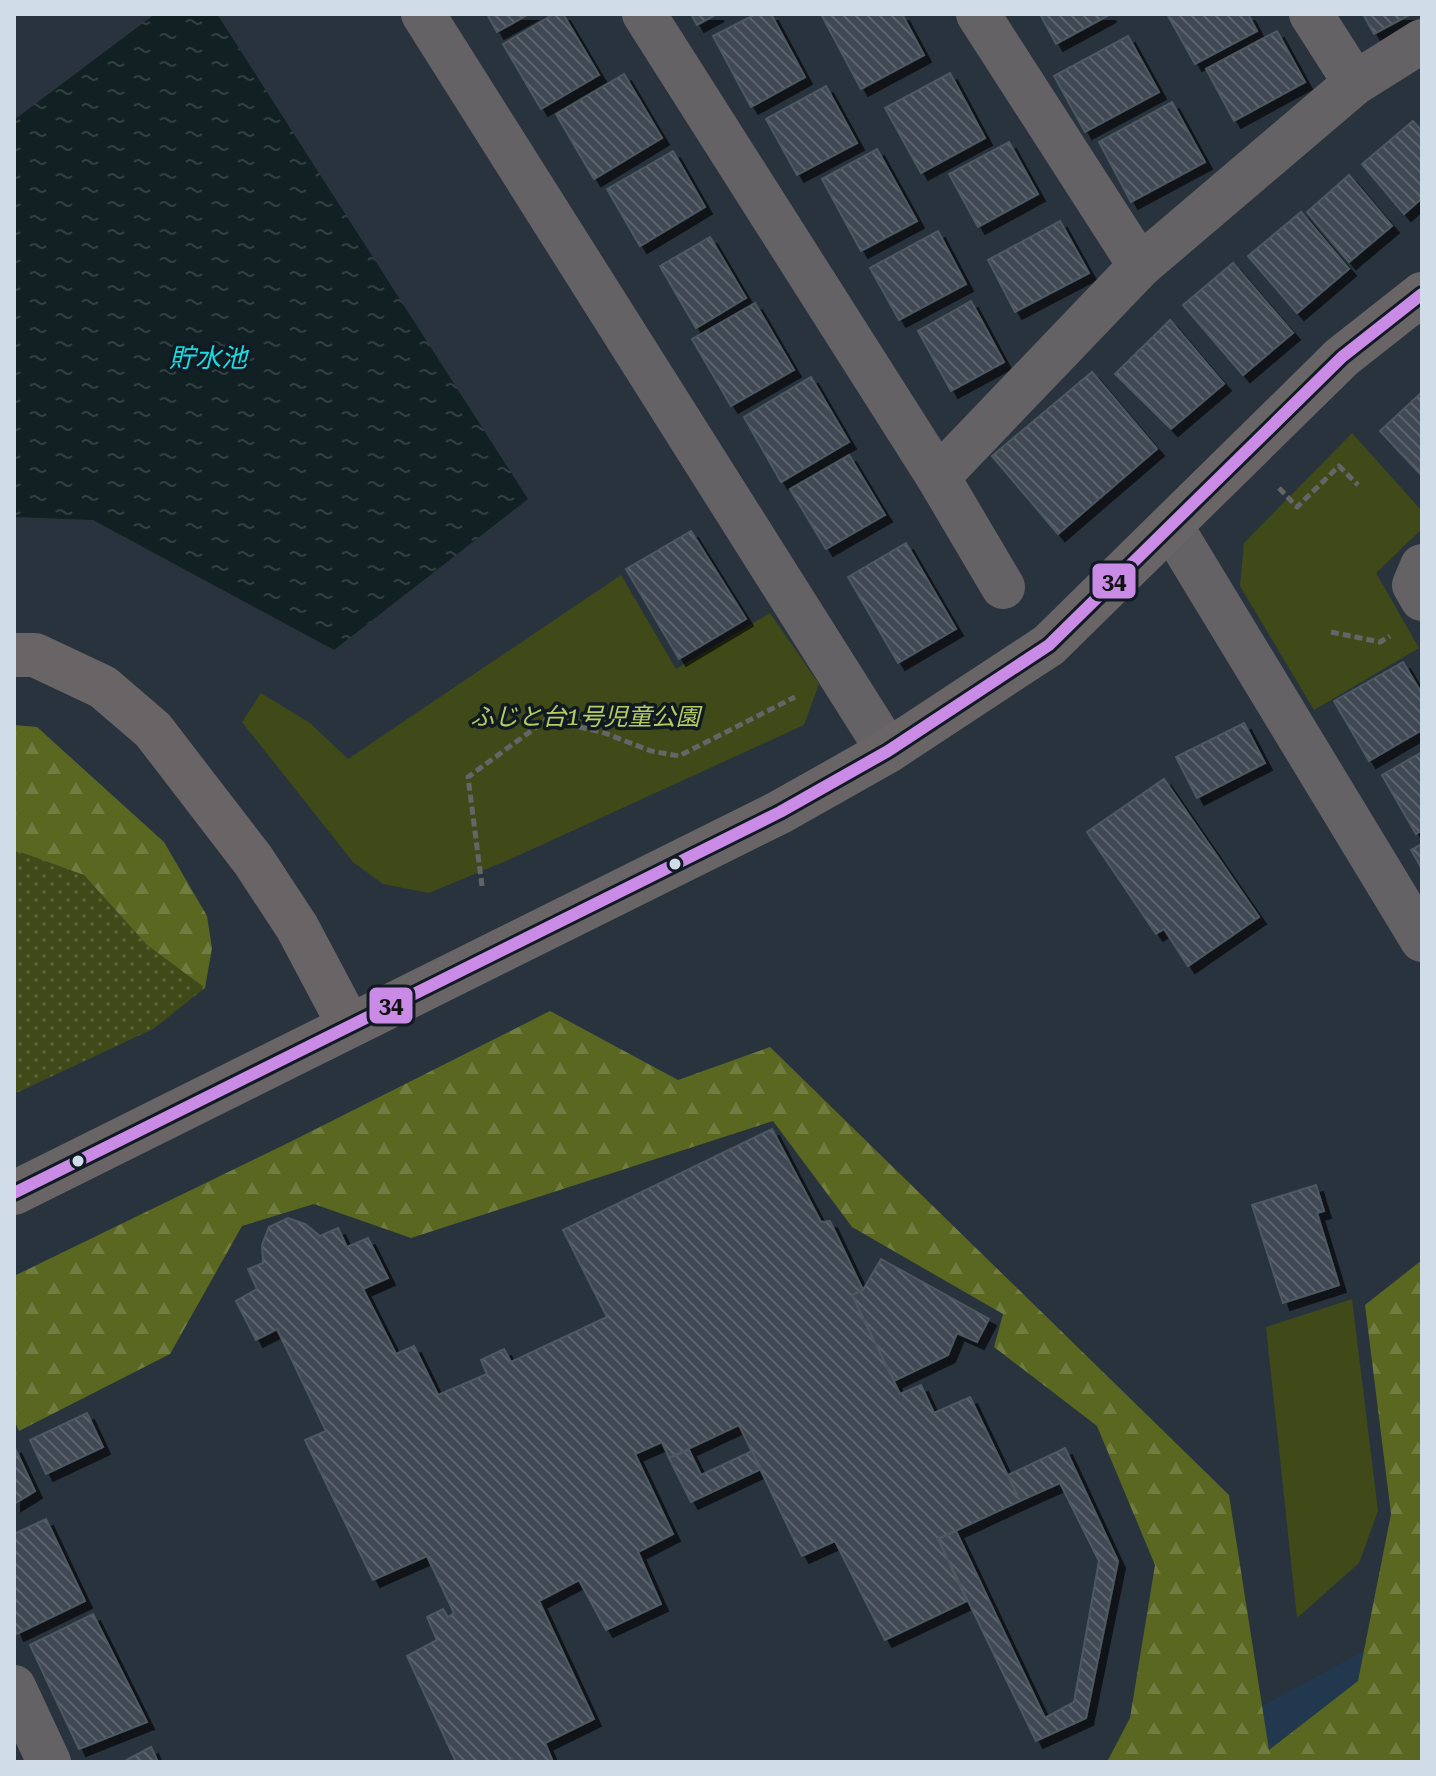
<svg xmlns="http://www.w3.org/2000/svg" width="1436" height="1776" font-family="'Roboto Serif','Noto Sans JP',serif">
<defs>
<pattern id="grass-dots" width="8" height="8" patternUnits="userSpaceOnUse" patternTransform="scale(2)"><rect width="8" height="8" fill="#404a18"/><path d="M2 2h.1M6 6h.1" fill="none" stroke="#5b643a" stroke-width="1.8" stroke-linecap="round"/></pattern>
<pattern id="forest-firs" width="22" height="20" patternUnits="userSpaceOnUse" patternTransform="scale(2)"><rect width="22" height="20" fill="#5a6721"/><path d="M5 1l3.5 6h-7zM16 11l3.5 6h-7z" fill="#717c41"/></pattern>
<pattern id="water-ripples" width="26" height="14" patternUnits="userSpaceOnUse" patternTransform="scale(2)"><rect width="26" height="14" fill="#112022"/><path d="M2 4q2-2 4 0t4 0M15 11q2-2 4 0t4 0" fill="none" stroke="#334042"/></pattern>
<pattern id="building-back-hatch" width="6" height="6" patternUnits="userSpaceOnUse" patternTransform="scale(2)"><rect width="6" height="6" fill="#404952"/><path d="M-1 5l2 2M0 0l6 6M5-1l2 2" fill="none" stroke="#5b636b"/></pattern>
<filter id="shadow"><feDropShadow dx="7" dy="7" stdDeviation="0" flood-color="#0009"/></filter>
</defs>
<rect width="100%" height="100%" fill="#28333e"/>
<path fill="#21384e" d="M1422,1619V1762H1159L1167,1758Z"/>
<path fill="url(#grass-dots)" d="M14,852H20L84,875L147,945L205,988L153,1029L14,1094Z"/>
<g fill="url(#forest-firs)">
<path d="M14,725L37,727L164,842L207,916L212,948L205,988L147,945L84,875L20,852H14Z"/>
<path d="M550,1011L678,1080L770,1047L1229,1495L1269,1750L1358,1681L1391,1514L1365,1305L1422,1260V1762H1107L1130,1718L1155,1565L1097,1426L994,1347L1003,1314L852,1227L773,1121L411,1238L314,1204L242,1226L170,1354L19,1431L14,1420V1276L292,1141Z"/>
</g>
<g fill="#404a18">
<path d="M1352,433L1422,511V529L1376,573L1419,648L1314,710L1240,586L1244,543Z"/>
<path d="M621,575L676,669L770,613L819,684L804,725L513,858L429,893L383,884L353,862L242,722L261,693L310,723L348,759Z"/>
<path d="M1352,1299L1378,1511L1359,1563L1297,1618L1266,1327Z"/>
</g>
<path fill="url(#water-ripples)" d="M155,14H217L528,499L334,650L93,520L14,517V120Z"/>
<g fill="url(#building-back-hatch)" stroke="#4e5861" stroke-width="2" filter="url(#shadow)">
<path d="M487,14H529L497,32Z"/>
<path d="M554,14H563L599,75L541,109L503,44Z"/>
<path d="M691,14H717L697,25Z"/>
<path d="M756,14H771L805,77L751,107L713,36Z"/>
<path d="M821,14H902L924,55L861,89Z"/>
<path d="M1040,14H1108L1109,15L1056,44Z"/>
<path d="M1167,14H1248L1257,31L1195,64Z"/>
<path d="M1363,14H1411L1374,34Z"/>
<path d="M1277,31L1305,82L1234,121L1206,69Z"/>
<path d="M1128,36L1159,92L1085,132L1054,76Z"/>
<path d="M950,73L985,138L921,173L885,108Z"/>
<path d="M624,74L662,138L594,179L556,114Z"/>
<path d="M826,86L857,143L797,175L766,119Z"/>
<path d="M1172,102L1205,162L1131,202L1099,142Z"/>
<path d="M1413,121L1422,131V198L1404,214L1362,164Z"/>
<path d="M1009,142L1038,194L978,227L949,174Z"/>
<path d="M877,149L917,221L861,251L822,179Z"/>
<path d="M673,151L705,207L640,246L607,189Z"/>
<path d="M1349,175L1392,226L1349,262L1307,212Z"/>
<path d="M1301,212L1349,269L1297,313L1248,256Z"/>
<path d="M1060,221L1089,273L1015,312L988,260Z"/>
<path d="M938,231L966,284L899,320L870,268Z"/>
<path d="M710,237L746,298L696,328L660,266Z"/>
<path d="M1233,263L1293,333L1243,375L1183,305Z"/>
<path d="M971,301L1004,362L951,391L918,331Z"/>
<path d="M755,303L794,370L731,406L692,339Z"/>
<path d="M1170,320L1224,384L1171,429L1115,374Z"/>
<path d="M1092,372L1157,449L1058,534L992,456Z"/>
<path d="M811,377L849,442L781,482L744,417Z"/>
<path d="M1422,392V476L1380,431Z"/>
<path d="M849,455L885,515L826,549L790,489Z"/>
<path d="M691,531L746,619L679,659L626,569Z"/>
<path d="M906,543L956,629L898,663L848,577Z"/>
<path d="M1403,662L1422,694V730L1369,761L1334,701Z"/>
<path d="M1244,723L1265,763L1197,798L1176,757Z"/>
<path d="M1422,752V830L1416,834L1382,775Z"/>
<path d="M1164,779L1259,917L1188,966L1164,929L1156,934L1087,832Z"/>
<path d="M1422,844V869L1411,850Z"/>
<path d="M772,1129L821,1222L830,1221L863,1290L852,1295L900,1394L921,1385L934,1413L970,1397L1020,1501L938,1539L967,1601L885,1640L835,1541L802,1556L739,1425L669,1458L662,1442L635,1454L673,1534L638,1552L661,1604L606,1630L579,1580L539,1601L594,1719L545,1743L553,1762H513L512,1759L504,1762H456L407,1656L437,1640L427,1617L443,1609L448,1617L454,1613L427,1556L373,1580L305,1440L326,1431L277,1329L256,1340L236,1301L257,1289L248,1269L263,1263L262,1245L269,1227L288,1218L305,1224L320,1236L338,1228L347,1247L368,1238L388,1278L363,1289L396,1354L414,1346L438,1395L487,1374L481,1360L504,1349L511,1362L607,1317L563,1230Z"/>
<path d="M1316,1185L1324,1211L1317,1213L1339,1285L1283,1303L1252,1205Z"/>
<path d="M881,1259L989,1319L977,1342L957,1333L948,1355L894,1381L852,1295L863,1290Z"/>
<path d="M87,1413L103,1447L46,1474L30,1440Z"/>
<path d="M14,1446L35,1491L14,1504Z"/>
<path d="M1065,1448L1118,1561L1086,1718L1036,1741L938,1539L956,1531L1045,1718L1074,1702L1099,1561L1060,1483L1020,1501L1008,1475Z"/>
<path d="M689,1450L701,1475L752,1451L761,1469L691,1502L669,1458Z"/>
<path d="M46,1519L85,1601L17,1634L14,1627V1534Z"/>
<path d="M93,1614L147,1722L79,1749L30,1645Z"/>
<path d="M151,1747L158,1762H123Z"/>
</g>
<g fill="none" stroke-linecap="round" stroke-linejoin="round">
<g stroke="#646568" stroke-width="5" stroke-dasharray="8 4" stroke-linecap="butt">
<path d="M1279,488L1297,507L1339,466L1358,485"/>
<path d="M1331,632L1380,642L1390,636"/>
<path d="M482,886L468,777L546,720L602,732L651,751L679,756L795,697"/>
</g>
<g stroke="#646264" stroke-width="44">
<path d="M423,14L888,751"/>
<path d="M644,14L938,477L1003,587"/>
<path d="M978,14L1140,266"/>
<path d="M1311,14L1355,83"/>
<path d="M938,477L1140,266L1355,83L1422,41"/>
<path d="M1171,526L1422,940"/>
<path d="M1422,566L1414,585L1422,599"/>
<path d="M14,1687L49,1762"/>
</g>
<g stroke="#696566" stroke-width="44">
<path d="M14,655H35L103,687L153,730L253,860L297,927L349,1025"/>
<path d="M14,1193L780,812L888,751L1049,645L1342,357L1422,294"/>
</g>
<g stroke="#111a23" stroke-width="18">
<path id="bus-1" d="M14,1193L780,812L888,751L1049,645L1342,357L1422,294"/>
</g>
<use href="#bus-1" stroke="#ca8be6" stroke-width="12"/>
</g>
<g fill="#d0dce8" stroke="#111a23" stroke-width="3">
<circle cx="675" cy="864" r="7"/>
<circle cx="78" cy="1161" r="7"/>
</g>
<g text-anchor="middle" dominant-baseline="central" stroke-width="7" stroke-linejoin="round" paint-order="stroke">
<g font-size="24" font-style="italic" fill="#b7cc5f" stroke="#111a23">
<text x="585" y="717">ふじと台1号児童公園</text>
</g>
<g font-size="26" font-style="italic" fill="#18dee3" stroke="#111a23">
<text x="208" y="358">貯水池</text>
</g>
</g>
<g stroke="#111a23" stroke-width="3">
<rect x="1091" y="562" width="46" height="38" rx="8" fill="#ca8be6"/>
<rect x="368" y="986" width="46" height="39" rx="8" fill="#ca8be6"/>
</g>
<g font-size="22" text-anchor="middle" font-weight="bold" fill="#111">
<text x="1114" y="589">34</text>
<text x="391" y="1013">34</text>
</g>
<rect width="1436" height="1776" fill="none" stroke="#d0dce8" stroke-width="32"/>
</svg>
